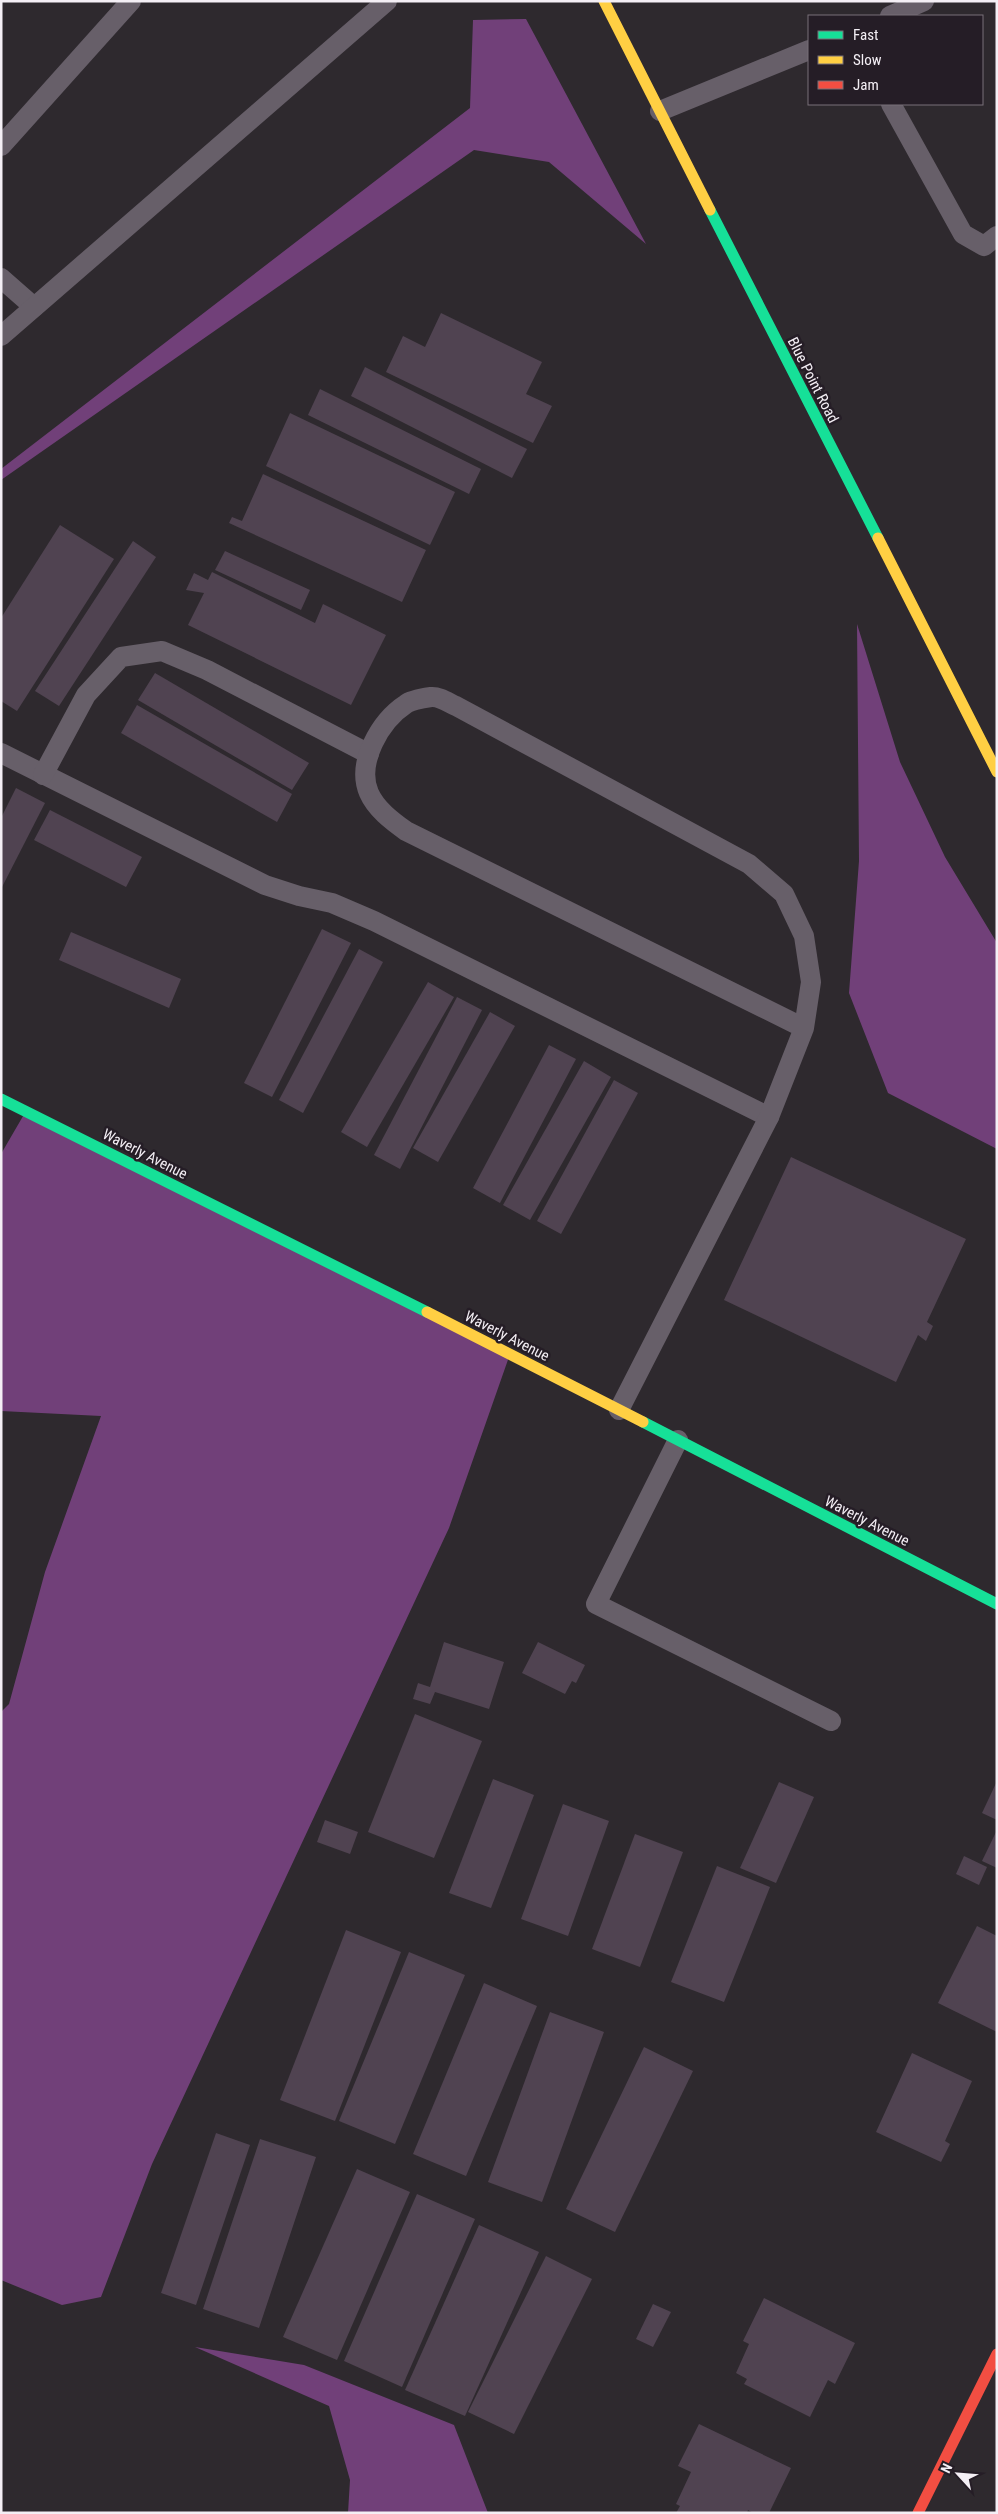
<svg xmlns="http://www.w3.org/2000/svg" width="998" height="2514" font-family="'Roboto Condensed',sans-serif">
<rect width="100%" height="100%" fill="#2e292e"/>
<g fill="#714079">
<path d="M526,19L646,244L549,162L474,150L1,480V469L470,108L473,20Z"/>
<path d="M857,624L900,762L945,857L997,943V1149L888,1093L849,993L859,861Z"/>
<path d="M26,1111L510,1354L449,1528L152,2164L101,2297L62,2305L1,2280V1712L9,1704L45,1572L101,1416L1,1411V1154Z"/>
<path d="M195,2347L304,2365L454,2425L488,2513H348L350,2480L329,2406Z"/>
</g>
<g fill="#504351">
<path d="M441,313L542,362L526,394L552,406L533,443L386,372L403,336L425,347Z"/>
<path d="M365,367L527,449L512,478L351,396Z"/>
<path d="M320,389L481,469L469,494L308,415Z"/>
<path d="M290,413L455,492L430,545L266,466Z"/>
<path d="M263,474L426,550L402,602L229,523L232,517L242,521Z"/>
<path d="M60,525L114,559L17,711L1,701V618Z"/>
<path d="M133,541L156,557L59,706L35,691Z"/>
<path d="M225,551L310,590L301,610L215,570Z"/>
<path d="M212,572L315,623L323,604L386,635L351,705L188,625L204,593L186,590L194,573L208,580Z"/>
<path d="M155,673L309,763L292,790L138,700Z"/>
<path d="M137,705L292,794L277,822L121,733Z"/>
<path d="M16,788L45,803L1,889V818Z"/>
<path d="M50,810L142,857L126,887L34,840Z"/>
<path d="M322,929L351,943L272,1097L244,1083Z"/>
<path d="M71,932L181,979L169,1008L59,960Z"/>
<path d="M359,949L383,962L303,1113L279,1100Z"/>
<path d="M428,982L454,997L367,1147L341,1132Z"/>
<path d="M457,997L482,1010L400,1169L374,1155Z"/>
<path d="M490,1012L515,1026L438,1162L413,1148Z"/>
<path d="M549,1045L576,1059L500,1203L473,1188Z"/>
<path d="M584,1061L611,1077L530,1220L503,1205Z"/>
<path d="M614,1080L638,1093L561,1234L537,1221Z"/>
<path d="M791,1157L966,1239L927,1322L933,1326L926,1341L918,1335L896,1382L724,1300Z"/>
<path d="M444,1642L504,1662L489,1709L435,1692L430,1704L413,1699L418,1683L430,1687Z"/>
<path d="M538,1642L585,1665L576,1683L572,1681L565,1694L522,1673Z"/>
<path d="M415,1714L482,1741L434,1858L368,1832Z"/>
<path d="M493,1779L534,1795L491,1908L449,1893Z"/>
<path d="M997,1781V1820L982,1813Z"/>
<path d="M779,1782L814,1797L776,1883L740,1868Z"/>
<path d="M563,1804L609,1821L568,1936L521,1919Z"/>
<path d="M325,1820L358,1832L350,1854L317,1842Z"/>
<path d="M997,1830V1868L982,1861Z"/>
<path d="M635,1834L683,1852L640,1967L592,1949Z"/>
<path d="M964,1856L987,1867L979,1885L956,1874Z"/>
<path d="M717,1866L770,1887L724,2002L671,1982Z"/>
<path d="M977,1926L997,1936V2032L938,2003Z"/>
<path d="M346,1930L401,1952L335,2121L280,2100Z"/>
<path d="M409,1952L465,1975L395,2144L339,2121Z"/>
<path d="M484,1983L537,2006L466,2176L413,2154Z"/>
<path d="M550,2012L604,2032L542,2202L488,2182Z"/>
<path d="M644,2047L693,2071L615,2232L566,2209Z"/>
<path d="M912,2053L972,2081L945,2141L950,2144L941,2162L876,2132Z"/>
<path d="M216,2133L250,2145L196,2305L161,2293Z"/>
<path d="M260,2139L316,2157L259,2328L203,2309Z"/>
<path d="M357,2169L410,2192L337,2360L283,2337Z"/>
<path d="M417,2194L475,2219L402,2387L344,2361Z"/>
<path d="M479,2225L539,2252L465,2416L405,2390Z"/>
<path d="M546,2256L592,2279L514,2434L468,2412Z"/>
<path d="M764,2298L855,2343L835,2384L828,2380L810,2417L744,2384L747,2379L736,2373L749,2344L743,2341Z"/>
<path d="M653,2304L671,2312L653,2347L636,2339Z"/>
<path d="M699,2424L791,2468L769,2513H753L748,2510L747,2513H676L680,2506L676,2504L691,2472L678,2466Z"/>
</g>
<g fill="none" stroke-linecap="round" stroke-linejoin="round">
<g stroke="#675f69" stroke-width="20">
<path d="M890,16L924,1"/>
<path d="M891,104L963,234L984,246L997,236"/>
<path d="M660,111L809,50"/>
<path d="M1,146L131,1"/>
<path d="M1,278L34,307"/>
<path d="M1,336L387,1"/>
<path d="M1,753L265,885L299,896L332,903L374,921L769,1117"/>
<path d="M43,775L86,695L121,657L162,651L207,670L369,754"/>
<path d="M619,1410L769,1117L804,1028L406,831C392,821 376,809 369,793C356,763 380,721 406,704C411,700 424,698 431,697C439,696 449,703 456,706L749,864L784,894L804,936L811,982L804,1028"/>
<path d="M678,1440L596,1604L831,1721"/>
</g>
<g stroke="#16e098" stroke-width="11">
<path d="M710,210L878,538"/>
<path d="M1,1099L427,1312"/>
<path d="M643,1422L997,1604"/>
</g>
<g stroke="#ffcf43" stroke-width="11">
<path d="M604,1L710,210"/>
<path d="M878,538L997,772"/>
<path d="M427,1312L643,1422"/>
</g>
<path stroke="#f24e42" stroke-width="11" d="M918,2513L997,2354"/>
</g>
<g text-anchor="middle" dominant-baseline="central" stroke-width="5" stroke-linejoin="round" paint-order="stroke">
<g font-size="15" fill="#f4eff5" stroke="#251d26">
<text transform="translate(813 380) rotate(63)">Blue Point Road</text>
<text transform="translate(145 1154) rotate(27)">Waverly Avenue</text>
<text transform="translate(507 1336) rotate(27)">Waverly Avenue</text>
<text transform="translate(867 1521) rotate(27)">Waverly Avenue</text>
</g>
</g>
<rect width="998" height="2514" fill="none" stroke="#f4eff5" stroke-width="5"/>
<rect x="808" y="15" width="175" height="90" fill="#251d26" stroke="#787179"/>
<rect x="818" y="31" width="25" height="8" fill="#16e098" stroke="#787179"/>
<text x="853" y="40" font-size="15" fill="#f4eff5">Fast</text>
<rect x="818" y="56" width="25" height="8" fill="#ffcf43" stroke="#787179"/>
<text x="853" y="65" font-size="15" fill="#f4eff5">Slow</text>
<rect x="818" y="81" width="25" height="8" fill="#f24e42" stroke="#787179"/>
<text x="853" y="90" font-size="15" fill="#f4eff5">Jam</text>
<g transform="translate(958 2474) rotate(296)" stroke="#251d26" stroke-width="4" paint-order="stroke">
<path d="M0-4L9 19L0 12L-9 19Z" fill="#f4eff5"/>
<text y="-8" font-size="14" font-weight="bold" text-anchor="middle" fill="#f4eff5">N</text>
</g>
</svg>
